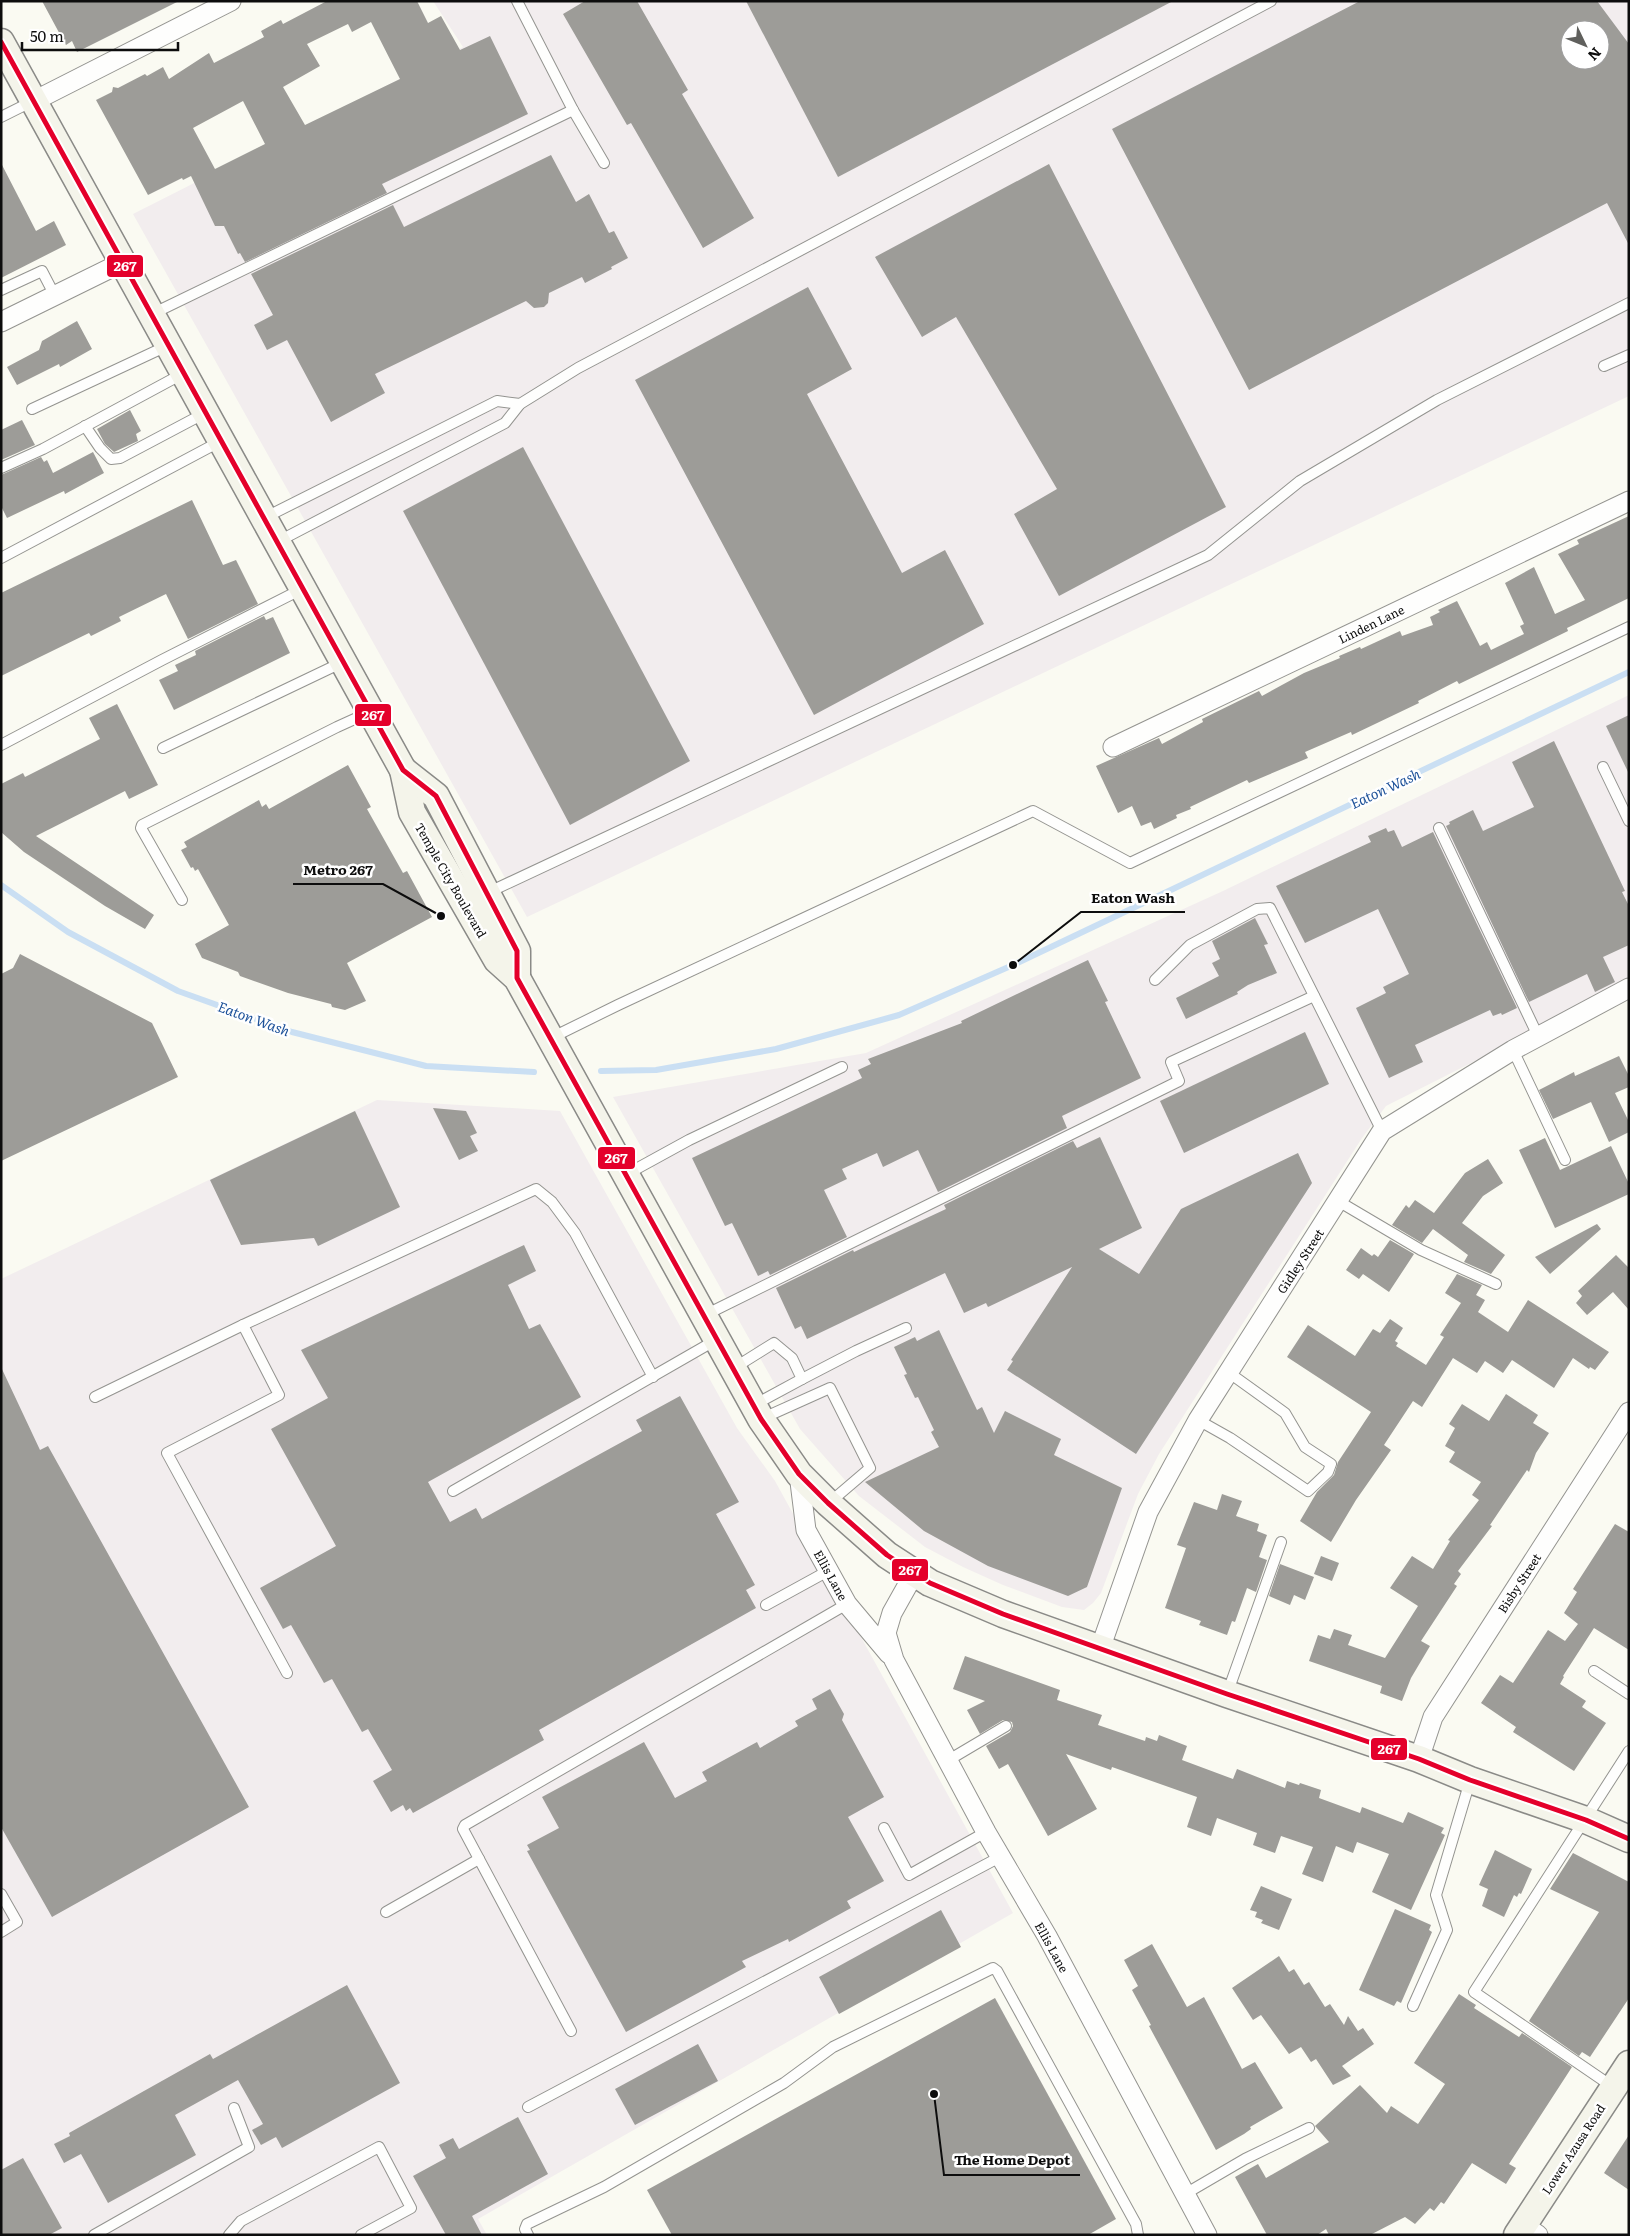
<svg xmlns="http://www.w3.org/2000/svg" width="1630" height="2236" font-family="Literata,serif">
<rect width="100%" height="100%" fill="#fafaf2"/>
<g fill="#f2edee" fill-rule="evenodd">
<path d="M433,1H1629V396L527,917L133,214L463,47ZM1570,30H1600V60H1570Z"/>
<path d="M1629,695V983L1386,1106L1362,1138L1159,1454L1138,1494L1101,1593L1093,1603L1084,1610L1062,1607L1003,1585L963,1567L925,1547L859,1496L800,1429L613,1097L866,1053L1223,891Z"/>
<path d="M377,1100L560,1111L737,1428L775,1481L1013,1913L478,2219L487,2235H1V1279Z"/>
</g>
<g fill="none" stroke-linecap="round" stroke-linejoin="round">
<g stroke="#cadff3" stroke-width="6">
<path d="M1,885L68,932L178,991L292,1032L426,1066L534,1072"/>
<path d="M601,1071L656,1070L776,1049L899,1015L1013,965L1629,672"/>
</g>
</g>
<g fill="#9d9c98" fill-rule="evenodd">
<path d="M42,1H179L77,52L72,41L66,45L63,40Z"/>
<path d="M327,1H417L428,23L441,16L460,50L490,36L528,114L382,184L387,193L245,262L240,253L238,254L224,226H215L191,176L183,180L182,178L148,195L96,100L112,92L113,87L118,88L145,74L147,76L163,67L169,79L209,53L214,63L264,37L261,31L281,20L283,24ZM371,22L400,79L305,125L283,87L320,66L307,44L348,24L352,32ZM243,101L265,144L215,169L193,128Z"/>
<path d="M585,1H637L688,90L682,94L754,218L703,248L631,123L627,125L563,14Z"/>
<path d="M746,1H1173L838,177Z"/>
<path d="M1360,1H1597L1629,44V245L1607,203L1249,390L1112,129ZM1570,30H1600V60H1570Z"/>
<path d="M551,155L576,202L589,194L609,233L614,231L628,258L611,267L612,269L585,283L582,277L549,293L548,303L544,307L534,308L526,301L375,374L385,393L331,422L287,340L267,350L254,325L273,315L251,274L393,205L404,227Z"/>
<path d="M1,163L36,231L54,221L66,245L1,278Z"/>
<path d="M1049,164L1226,507L1059,596L1014,514L1057,489L956,317L922,337L875,257Z"/>
<path d="M808,287L852,369L807,394L902,573L945,550L984,624L814,715L635,380Z"/>
<path d="M77,321L92,349L60,367L59,364L17,385L7,367L39,350L42,341Z"/>
<path d="M130,410L141,431L136,434L138,441L114,452L105,444L97,429Z"/>
<path d="M22,420L35,445L1,460V430Z"/>
<path d="M523,447L690,761L570,825L403,511Z"/>
<path d="M93,452L104,473L65,494L64,491L7,518L1,506V475L41,457L44,462L47,460L53,473Z"/>
<path d="M192,500L223,565L236,560L258,604L188,639L166,594L119,617L121,621L91,636L89,633L1,676V593Z"/>
<path d="M1629,516V598L1567,628L1568,631L1521,654L1459,684L1457,681L1418,701L1419,703L1352,735L1351,732L1305,752L1308,758L1249,783L1247,780L1190,807L1191,809L1176,815L1177,818L1154,829L1151,822L1141,826L1132,806L1118,813L1096,766L1159,738L1162,744L1203,722L1202,719L1259,691L1262,696L1304,673L1340,658L1339,656L1360,647L1361,649L1400,631L1402,636L1433,625L1430,617L1440,612L1438,610L1457,601L1480,646L1487,642L1491,650L1524,634L1520,626L1524,624L1505,583L1534,567L1555,614L1585,600L1558,554L1579,544L1577,540Z"/>
<path d="M264,616L266,620L273,617L290,653L174,710L159,680L178,671L175,665L196,655L195,651Z"/>
<path d="M117,704L158,785L129,799L125,791L36,836L154,915L145,929L105,906L24,852L1,832V784L23,773L25,777L100,739L89,718Z"/>
<path d="M1629,715V774L1606,726Z"/>
<path d="M1554,741L1625,891L1622,892L1629,906V945L1603,957L1615,982L1595,992L1587,974L1529,1002L1446,826L1450,824L1449,822L1473,810L1483,831L1534,807L1512,762Z"/>
<path d="M348,765L371,807L367,809L403,873L407,871L432,917L347,963L366,1001L345,1010L332,1007L331,1004L288,993L240,976L238,972L202,958L195,944L229,925L198,869L195,871L193,867L191,868L181,850L187,847L184,842L259,800L262,807L266,804L269,809Z"/>
<path d="M1386,828L1388,832L1394,830L1402,847L1433,832L1517,1008L1502,1015L1501,1013L1493,1016L1490,1010L1415,1045L1423,1062L1389,1078L1356,1008L1386,993L1383,987L1409,974L1378,909L1305,943L1276,886L1371,842L1368,836Z"/>
<path d="M1255,918L1268,944L1264,945L1277,973L1248,985L1237,992L1238,994L1186,1019L1176,998L1219,976L1212,963L1220,959L1212,941Z"/>
<path d="M20,954L152,1023L178,1077L1,1161V974L13,968Z"/>
<path d="M1088,960L1108,1001L1105,1002L1141,1078L1062,1116L1067,1128L938,1192L918,1150L883,1167L877,1153L842,1169L847,1179L824,1190L847,1237L770,1275L768,1271L758,1276L732,1223L725,1226L692,1158L862,1078L858,1070L871,1064L868,1059L962,1023L961,1021Z"/>
<path d="M1305,1032L1329,1084L1184,1153L1160,1101Z"/>
<path d="M1619,1056L1629,1076V1087L1615,1093L1629,1122V1132L1609,1142L1591,1102L1553,1119L1539,1090L1574,1072L1575,1076Z"/>
<path d="M433,1108L466,1111L477,1133L470,1136L478,1151L459,1160Z"/>
<path d="M355,1111L400,1207L318,1246L314,1238L241,1245L210,1180Z"/>
<path d="M1100,1137L1142,1228L1099,1249L1139,1274L1181,1209L1298,1153L1312,1183L1136,1454L1007,1370L1013,1361L1011,1360L1072,1267L988,1307L986,1303L964,1313L945,1273L807,1339L801,1326L795,1329L776,1288L853,1250L854,1252L946,1209L944,1205L1073,1141L1077,1148Z"/>
<path d="M1545,1138L1560,1170L1611,1146L1629,1184V1194L1555,1228L1519,1150Z"/>
<path d="M1488,1159L1503,1183L1483,1196L1462,1223L1505,1255L1491,1274L1464,1262L1468,1255L1433,1229L1422,1243L1392,1225L1406,1205L1409,1208L1415,1200L1434,1213L1465,1173Z"/>
<path d="M1597,1224L1601,1229L1550,1274L1535,1257Z"/>
<path d="M1390,1240L1414,1254L1389,1292L1363,1274L1359,1279L1346,1270L1361,1248L1372,1256L1374,1254L1378,1257Z"/>
<path d="M524,1245L536,1271L508,1285L529,1329L540,1324L581,1397L428,1482L450,1522L476,1508L482,1519L589,1460L642,1431L636,1420L680,1396L739,1502L716,1514L755,1585L746,1590L756,1608L539,1730L544,1740L413,1813L410,1808L406,1811L403,1805L391,1812L373,1781L392,1770L368,1729L362,1732L332,1679L324,1683L291,1625L283,1629L260,1588L336,1546L271,1429L328,1398L301,1350Z"/>
<path d="M1616,1255L1629,1268V1310L1613,1292L1587,1315L1576,1303L1582,1296L1578,1291Z"/>
<path d="M1457,1274L1482,1285L1476,1295L1485,1300L1478,1312L1508,1332L1528,1300L1609,1352L1595,1370L1590,1367L1589,1369L1573,1358L1554,1388L1512,1360L1503,1373L1485,1361L1477,1373L1453,1358L1422,1407L1413,1401L1384,1445L1391,1450L1356,1500L1331,1542L1300,1521L1317,1492L1334,1475L1338,1462L1371,1412L1287,1357L1308,1325L1355,1356L1373,1329L1380,1333L1390,1319L1403,1328L1395,1341L1398,1343L1396,1346L1426,1365L1444,1337L1440,1335L1461,1303L1445,1293Z"/>
<path d="M939,1330L977,1410L982,1407L994,1433L1005,1411L1061,1439L1054,1455L1122,1488L1087,1587L1068,1596L988,1566L924,1531L865,1482L939,1447L931,1432L934,1430L918,1397L915,1398L904,1375L907,1374L894,1347L915,1337L917,1341Z"/>
<path d="M1,1367L40,1450L48,1446L249,1807L52,1917L1,1827Z"/>
<path d="M1506,1394L1538,1415L1533,1423L1549,1433L1536,1453L1529,1472L1527,1470L1490,1525L1492,1526L1458,1571L1461,1574L1454,1584L1457,1586L1421,1641L1430,1646L1411,1678L1402,1701L1380,1693L1382,1686L1309,1661L1318,1635L1330,1639L1334,1629L1352,1635L1348,1645L1385,1658L1418,1606L1390,1588L1412,1556L1433,1569L1450,1541L1448,1540L1479,1500L1472,1495L1481,1482L1449,1462L1455,1452L1445,1446L1455,1428L1449,1424L1462,1404L1489,1421Z"/>
<path d="M1222,1494L1242,1501L1236,1516L1259,1524L1257,1531L1267,1535L1259,1557L1267,1560L1256,1592L1247,1588L1235,1622L1232,1621L1227,1635L1199,1625L1201,1621L1165,1608L1186,1548L1177,1545L1194,1502L1217,1510Z"/>
<path d="M1615,1524L1629,1532V1650L1594,1628L1563,1676L1564,1677L1560,1684L1586,1701L1582,1707L1606,1723L1574,1771L1513,1732L1516,1727L1481,1703L1500,1675L1513,1683L1548,1630L1565,1641L1578,1624L1564,1613L1577,1592L1573,1589Z"/>
<path d="M1321,1556L1339,1563L1332,1581L1314,1574Z"/>
<path d="M1280,1564L1314,1577L1305,1600L1294,1595L1290,1605L1269,1596Z"/>
<path d="M965,1656L1060,1690L1057,1700L1102,1715L1098,1725L1145,1741L1146,1737L1157,1741L1159,1735L1187,1746L1182,1760L1233,1779L1237,1769L1285,1788L1287,1781L1299,1785L1300,1783L1321,1790L1319,1798L1360,1813L1362,1807L1403,1823L1408,1812L1444,1828L1441,1833L1445,1835L1411,1910L1372,1892L1389,1854L1357,1842L1353,1853L1336,1846L1323,1882L1302,1874L1313,1847L1281,1836L1275,1853L1253,1845L1257,1833L1217,1818L1211,1836L1187,1827L1197,1797L1112,1767L1111,1770L1066,1754L1097,1809L1048,1836L1008,1764L999,1769L986,1746L1010,1732L1013,1726L1012,1722L1003,1720L980,1734L967,1710L985,1701L953,1689Z"/>
<path d="M830,1689L844,1714L842,1720L884,1797L848,1817L884,1881L847,1901L851,1908L789,1942L788,1939L742,1961L746,1967L626,2032L527,1851L530,1850L527,1845L559,1828L542,1797L644,1742L675,1798L707,1781L702,1772L757,1742L760,1748L798,1726L795,1721L817,1709L812,1699Z"/>
<path d="M1495,1850L1532,1869L1521,1894L1519,1893L1517,1897L1514,1895L1504,1917L1482,1906L1488,1889L1479,1885Z"/>
<path d="M1573,1853L1629,1882V1998L1590,2057L1582,2052L1579,2056L1529,2021L1599,1912L1550,1889Z"/>
<path d="M1261,1886L1292,1899L1279,1930L1261,1923L1263,1920L1255,1917L1257,1912L1250,1910Z"/>
<path d="M1395,1909L1431,1925L1429,1930L1432,1932L1401,2003L1397,2001L1394,2006L1359,1990Z"/>
<path d="M941,1910L961,1947L839,2014L819,1977Z"/>
<path d="M1152,1944L1187,2007L1204,1997L1242,2069L1255,2062L1283,2108L1250,2127L1251,2129L1244,2134L1216,2150L1149,2026L1151,2025L1132,1990L1138,1986L1124,1960Z"/>
<path d="M1279,1956L1289,1972L1294,1969L1304,1985L1309,1982L1325,2007L1330,2004L1344,2025L1348,2016L1358,2031L1363,2028L1374,2044L1342,2066L1351,2076L1333,2085L1316,2059L1311,2062L1301,2047L1289,2054L1261,2015L1253,2020L1232,1988Z"/>
<path d="M347,1985L400,2083L282,2148L276,2137L261,2145L252,2130L263,2124L238,2080L175,2115L196,2155L108,2203L81,2154L64,2163L54,2144L70,2136L69,2133L210,2054L213,2059Z"/>
<path d="M1459,1994L1476,2005L1474,2008L1519,2037L1522,2033L1572,2067L1509,2164L1516,2168L1506,2184L1472,2163L1444,2204L1441,2202L1434,2211L1430,2208L1415,2224L1405,2217L1370,2235H1329L1326,2229L1317,2235H1267L1235,2177L1258,2164L1266,2178L1329,2142L1315,2126L1360,2085L1387,2113L1391,2106L1418,2124L1445,2084L1414,2063Z"/>
<path d="M995,1998L1116,2219L1088,2235H672L647,2190Z"/>
<path d="M698,2044L718,2081L635,2125L615,2089Z"/>
<path d="M518,2117L548,2174L472,2216L482,2235H446L413,2176L446,2158L439,2145L453,2138L459,2149Z"/>
<path d="M1629,2135V2190L1604,2173Z"/>
<path d="M23,2158L62,2228L49,2235H1V2170Z"/>
</g>
<g fill="none" stroke-linecap="round" stroke-linejoin="round">
<g stroke="#949490" stroke-width="12">
<g id="service">
<path d="M517,1L573,110L604,163"/>
<path d="M1,117L33,101"/>
<path d="M1,290L42,271L55,296"/>
<path d="M152,314L573,110"/>
<path d="M1604,366L1629,355"/>
<path d="M32,409L169,345"/>
<path d="M85,426L100,448L111,459L120,458L205,413"/>
<path d="M1,468L43,449L184,373"/>
<path d="M264,518L497,401L520,404"/>
<path d="M277,542L505,423L520,404L578,368L1271,1"/>
<path d="M1,558L221,441"/>
<path d="M1,745L162,660L302,589"/>
<path d="M163,748L343,662"/>
<path d="M1603,767L1629,821"/>
<path d="M1439,828L1538,1036"/>
<path d="M487,893L1208,555L1300,481L1437,400L1629,303"/>
<path d="M182,900L141,828L142,825L337,727L370,712"/>
<path d="M1155,980L1190,945L1257,909L1270,908L1382,1131"/>
<path d="M551,1038L618,1005L1033,811L1130,863L1629,627"/>
<path d="M1513,1050L1565,1160"/>
<path d="M627,1174L689,1140L842,1067"/>
<path d="M1338,1201L1421,1250L1496,1284"/>
<path d="M705,1315L1179,1081L1171,1062L1314,996"/>
<path d="M243,1325L279,1395L167,1453L287,1673"/>
<path d="M734,1368L774,1343L792,1358L802,1379L754,1405"/>
<path d="M802,1379L856,1351L906,1328"/>
<path d="M95,1397L243,1325L536,1189L552,1202L575,1233L653,1377"/>
<path d="M761,1419L830,1388L870,1468L829,1503"/>
<path d="M1198,1420L1230,1438L1308,1491L1328,1472L1331,1464L1305,1447L1285,1413L1228,1372"/>
<path d="M453,1491L716,1340"/>
<path d="M766,1605L828,1571"/>
<path d="M1594,1671L1629,1694"/>
<path d="M1227,1694L1281,1542"/>
<path d="M947,1761L1006,1726"/>
<path d="M884,1828L909,1875L986,1832"/>
<path d="M1,1894L17,1922L1,1932"/>
<path d="M386,1912L479,1859"/>
<path d="M1413,2006L1447,1930L1436,1895L1470,1781"/>
<path d="M571,2031L463,1829L465,1825L847,1604"/>
<path d="M1613,2087L1474,1992L1629,1751"/>
<path d="M528,2107L1000,1857"/>
<path d="M1185,2194L1245,2159L1309,2128"/>
<path d="M94,2235L249,2147L234,2108"/>
<path d="M229,2235L241,2221L379,2147L411,2208L361,2235"/>
<path d="M528,2235L525,2229L527,2224L604,2187L784,2083L833,2047L993,1968L997,1971L1136,2224L1138,2235"/>
</g>
</g>
<g stroke="#949490" stroke-width="21">
<g id="minor">
<path d="M34,101L231,1"/>
<path d="M1,322L123,262"/>
<path d="M1113,747L1629,501"/>
<path d="M799,1474L806,1530L847,1604L889,1654"/>
<path d="M915,1572L892,1613L886,1633L894,1660L986,1832L1047,1936L1207,2235"/>
<path d="M1100,1649L1148,1512L1198,1420L1382,1131L1513,1050L1629,988"/>
<path d="M1419,1759L1433,1717L1629,1412"/>
<path d="M1523,2225L1538,2235"/>
</g>
</g>
<g stroke="#8a8a87" stroke-width="29">
<g id="secondary">
<path d="M1,42L403,770L412,812L497,960L517,978L761,1419L799,1474L828,1503L887,1555L930,1583L1003,1614L1227,1694L1419,1759L1470,1780L1586,1820L1629,1839"/>
<path d="M403,770L436,796L517,951V978"/>
<path d="M1517,2235L1629,2064"/>
</g>
</g>
<use href="#service" stroke="#fefefd" stroke-width="10"/>
<use href="#minor" stroke="#fefefd" stroke-width="19"/>
<use href="#secondary" stroke="#f4f4ea" stroke-width="26"/>
<g stroke="#fff" stroke-width="9">
<path id="bus-1" d="M1,42L403,770L436,796L517,951V978L761,1419L799,1474L828,1503L887,1555L930,1583L1003,1614L1227,1694L1419,1759L1470,1780L1586,1820L1629,1839"/>
</g>
<use href="#bus-1" stroke="#e4002b" stroke-width="5"/>
</g>
<g text-anchor="middle" dominant-baseline="central" stroke-width="5" stroke-linejoin="round" paint-order="stroke">
<g font-size="12" fill="#0d0d0d" stroke="#fff">
<text transform="translate(1371 624) rotate(-26)">Linden Lane</text>
<text transform="translate(451 880) rotate(60)">Temple City Boulevard</text>
<text transform="translate(1300 1261) rotate(-57)">Gidley Street</text>
<text transform="translate(831 1575) rotate(61)">Ellis Lane</text>
<text transform="translate(1519 1583) rotate(-57)">Bisby Street</text>
<text transform="translate(1052 1947) rotate(61)">Ellis Lane</text>
<text transform="translate(1573 2149) rotate(-57)">Lower Azusa Road</text>
</g>
<g font-size="14" font-style="italic" fill="#1d5199" stroke="#fff">
<text transform="translate(1385 788) rotate(-25)">Eaton Wash</text>
<text transform="translate(254 1018) rotate(20)">Eaton Wash</text>
</g>
</g>
<path fill="none" stroke="#0d0d0d" stroke-width="2" d="M441 916L383 884H293M1013 965L1081 912H1185M934 2094L944 2175H1080"/>
<g fill="#0d0d0d" stroke="#fff" stroke-width="2">
<circle cx="441" cy="916" r="5"/>
<circle cx="1013" cy="965" r="5"/>
<circle cx="934" cy="2094" r="5"/>
</g>
<g font-size="14" text-anchor="middle" font-weight="bold" fill="#0d0d0d" stroke="#fff" stroke-width="5" stroke-linejoin="round" paint-order="stroke">
<text x="338" y="875">Metro 267</text>
<text x="1133" y="903">Eaton Wash</text>
<text x="1012" y="2165">The Home Depot</text>
</g>
<g stroke="#fff" stroke-width="2">
<rect x="106" y="254" width="38" height="24" rx="5" fill="#e4002b"/>
<rect x="354" y="703" width="38" height="24" rx="5" fill="#e4002b"/>
<rect x="597" y="1146" width="39" height="24" rx="5" fill="#e4002b"/>
<rect x="891" y="1558" width="38" height="24" rx="5" fill="#e4002b"/>
<rect x="1370" y="1737" width="38" height="24" rx="5" fill="#e4002b"/>
</g>
<g font-size="14" text-anchor="middle" font-weight="bold" fill="#fff">
<text x="125" y="271">267</text>
<text x="373" y="720">267</text>
<text x="616" y="1163">267</text>
<text x="910" y="1575">267</text>
<text x="1389" y="1754">267</text>
</g>
<rect width="1630" height="2236" fill="none" stroke="#0d0d0d" stroke-width="5"/>
<g transform="translate(1585 45) rotate(133)"><circle r="24" fill="#ffffff" stroke="#9e9e9e"/>
<path d="M0-4L9 19L0 12L-9 19Z" fill="#60605d"/>
<text y="-8" font-size="14" font-weight="bold" text-anchor="middle" fill="#0d0d0d">N</text>
</g>
<path d="M22 42v8h156v-8" fill="none" stroke="#0d0d0d" stroke-width="2.5"/>
<text x="30" y="42" font-size="15" fill="#0d0d0d" stroke="#ffffff" stroke-width="4" paint-order="stroke">50 m</text>
</svg>
